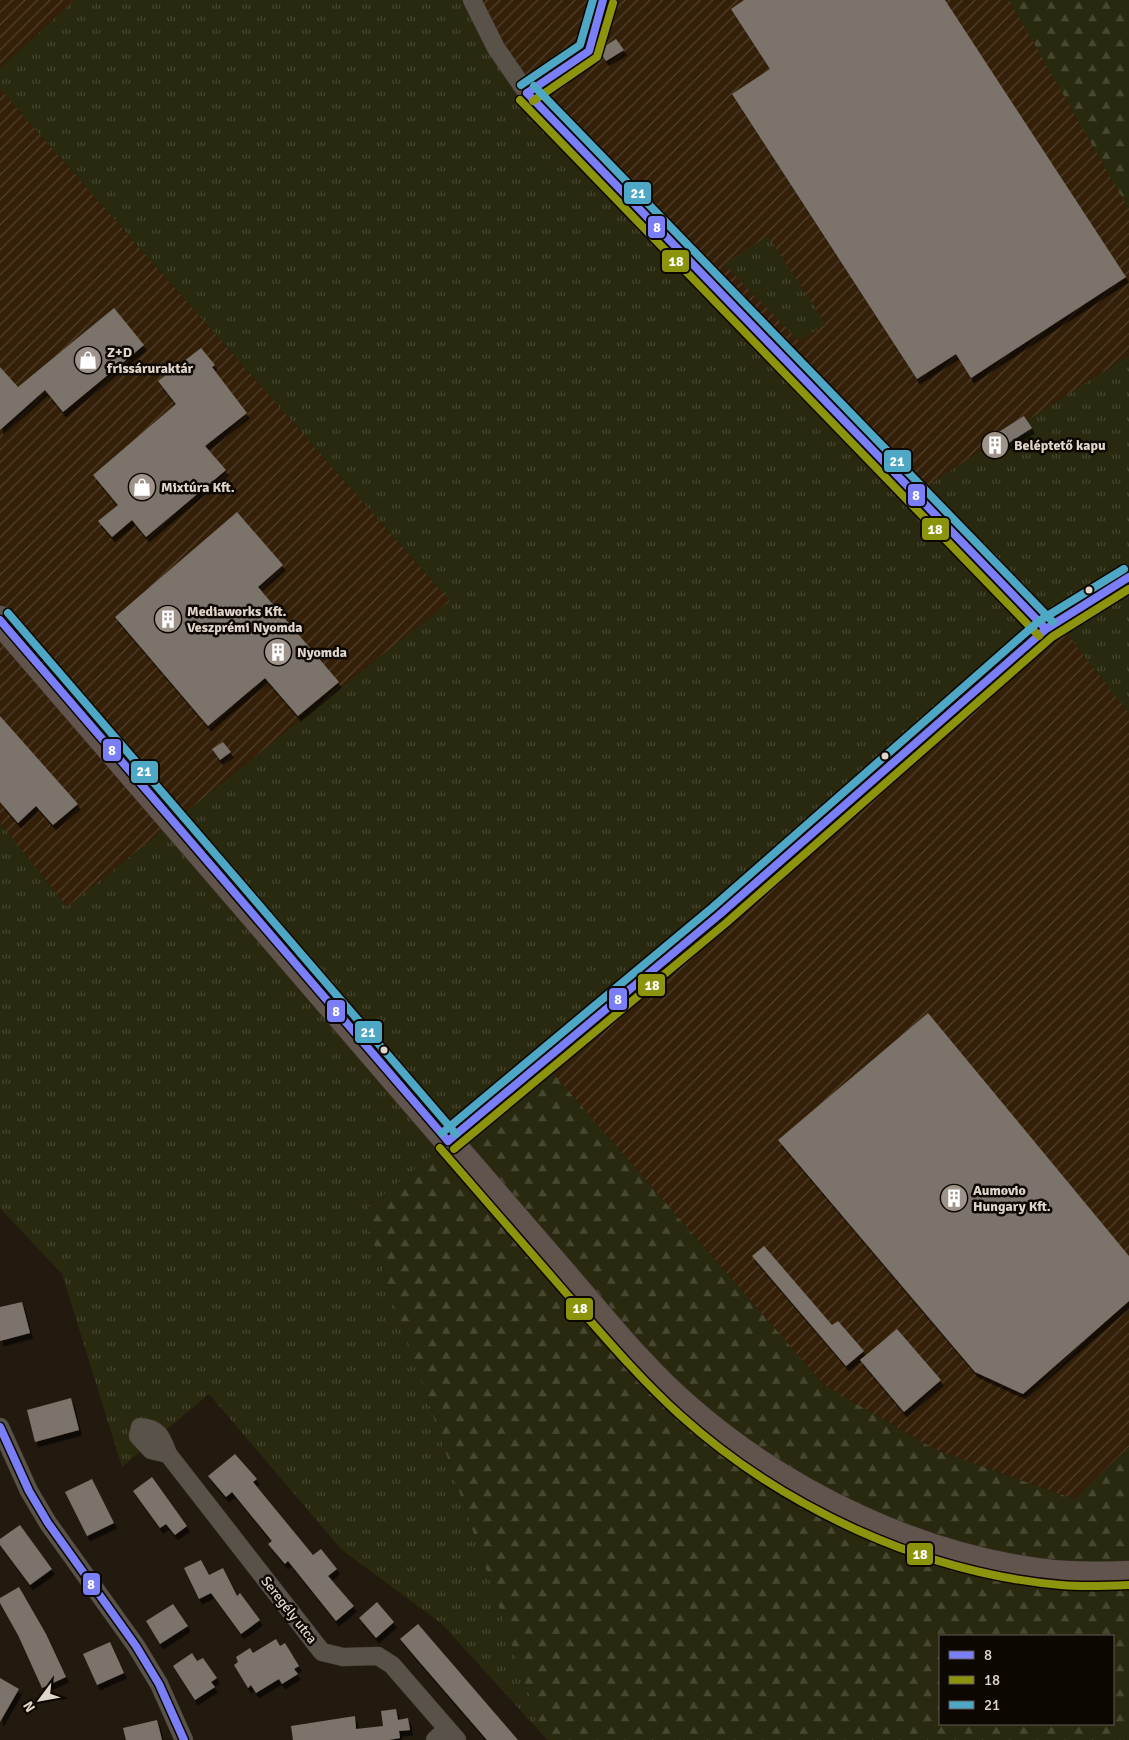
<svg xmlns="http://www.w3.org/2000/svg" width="1129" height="1740" font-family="Signika,sans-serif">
<defs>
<pattern id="industrial-furrows" width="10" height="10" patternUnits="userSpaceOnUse" patternTransform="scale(1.25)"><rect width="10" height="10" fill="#342009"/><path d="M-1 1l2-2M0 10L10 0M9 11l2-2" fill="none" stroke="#51402c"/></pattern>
<pattern id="grass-tufts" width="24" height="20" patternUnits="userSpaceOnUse" patternTransform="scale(1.25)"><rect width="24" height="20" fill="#292910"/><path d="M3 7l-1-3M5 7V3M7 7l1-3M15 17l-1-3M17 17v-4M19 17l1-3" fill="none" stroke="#484731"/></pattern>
<pattern id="forest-firs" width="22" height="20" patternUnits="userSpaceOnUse" patternTransform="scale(1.25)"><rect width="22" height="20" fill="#292910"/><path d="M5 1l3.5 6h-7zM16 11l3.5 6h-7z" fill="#484731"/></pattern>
<filter id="shadow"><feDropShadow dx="3" dy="5.5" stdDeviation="0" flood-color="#0009"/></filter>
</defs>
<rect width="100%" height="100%" fill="#22190f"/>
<g fill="url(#industrial-furrows)">
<path d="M0,0H75L0,68Z"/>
<path d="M469,0H1129V355L936,480L916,497L526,94Z"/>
<path d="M0,89L450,601L67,907L0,823Z"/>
<path d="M1129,580V1447L1074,1499L936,1450L824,1385L544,1063L1043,630Z"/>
</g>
<g fill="url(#grass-tufts)">
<path d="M75,0H469L494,50L916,496L936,480L1129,355V713L1077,647L1061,622L544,1063L363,1212L543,1735L442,1624L342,1550L209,1394L122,1467L62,1274L0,1208V823L67,907L450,601L0,89V68Z"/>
<path d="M768,236L826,324L799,341L724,264Z"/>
</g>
<g fill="url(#forest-firs)" fill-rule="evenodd">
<path d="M1009,0H1129V209Z"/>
<path d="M544,1063L824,1385L936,1450L1074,1499L1129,1447V1740H548L543,1735L363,1212ZM940,1636H1113V1724H940Z"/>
</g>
<g fill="#7b736a" filter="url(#shadow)">
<path d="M744,0H945L1126,277L971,378L956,354L917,379L732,94L770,69L731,9Z"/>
<path d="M616,39L624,50L606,61L599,50Z"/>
<path d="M114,308L144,345L63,412L45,390L0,430V367L18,387Z"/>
<path d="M201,348L215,365L212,367L247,413L205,446L226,470L146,537L132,520L112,537L98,521L118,505L93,475L176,404L158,381Z"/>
<path d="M1024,416L1032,428L990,455L983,442Z"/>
<path d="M237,512L283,565L258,587L339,682L298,716L265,678L208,726L115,617Z"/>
<path d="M0,716L78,804L53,825L36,806L18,823L0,802Z"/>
<path d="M223,742L231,752L220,760L212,749Z"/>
<path d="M928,1013L1129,1256V1301L1023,1394L975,1372L778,1140Z"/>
<path d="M764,1246L832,1325L838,1321L864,1351L846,1366L752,1256Z"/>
<path d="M22,1302L30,1333L0,1341V1307Z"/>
<path d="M897,1329L941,1380L904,1412L860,1360Z"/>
<path d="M71,1398L79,1430L35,1442L27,1410Z"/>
<path d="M235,1454L257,1479L253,1482L313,1555L321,1549L337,1569L328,1576L354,1606L336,1621L288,1561L285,1564L268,1544L272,1541L232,1492L226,1497L208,1476Z"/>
<path d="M152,1477L187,1526L175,1535L166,1524L160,1528L133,1491Z"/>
<path d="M92,1479L114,1523L87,1536L65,1492Z"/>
<path d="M20,1525L52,1569L30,1585L0,1545V1539Z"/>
<path d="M201,1560L209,1575L223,1568L237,1596L240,1593L260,1620L241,1634L211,1593L199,1599L184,1568Z"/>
<path d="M19,1587L46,1634L66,1677L42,1688L18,1635L0,1603V1598Z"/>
<path d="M377,1602L394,1622L376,1638L359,1618Z"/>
<path d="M173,1604L188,1626L160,1644L146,1621Z"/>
<path d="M418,1624L518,1740H487L417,1659L400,1639Z"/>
<path d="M276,1639L280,1646L285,1643L299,1666L294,1669L298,1674L282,1684L279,1679L256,1693L251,1685L248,1688L234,1665L238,1662L236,1657L250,1648L253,1653Z"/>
<path d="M110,1642L124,1673L97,1685L83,1654Z"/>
<path d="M192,1653L197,1661L203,1658L217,1678L211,1682L215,1687L195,1700L173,1666Z"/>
<path d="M0,1678L19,1689L0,1722Z"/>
<path d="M396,1709L398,1720L408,1718L410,1730L399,1731L400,1738L389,1740H293L291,1726L355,1716L356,1729L383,1726L381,1711Z"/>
<path d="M157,1720L162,1740H126L123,1728Z"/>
</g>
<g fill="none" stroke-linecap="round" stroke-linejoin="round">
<g stroke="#3b342d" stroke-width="19">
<g id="minor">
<path d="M472,0L496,48L527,93L1031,612L1046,629"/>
<path d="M448,1141L719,915L1046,629L1129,577"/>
<path d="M0,1427L29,1491L48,1523L136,1646L159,1684L184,1740"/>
<path d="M168,1454L151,1450L138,1436L140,1427C159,1428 162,1438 168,1454L322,1652L343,1657L378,1656L392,1665L457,1740"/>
<path d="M435,1740L447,1729"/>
</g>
</g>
<g stroke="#3b342d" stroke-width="29">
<path id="primary" d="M0,620L563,1274C603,1320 642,1370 689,1410C788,1496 922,1560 1053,1574C1078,1576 1104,1576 1129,1575"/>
</g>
<use href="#minor" stroke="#585249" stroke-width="18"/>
<use href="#primary" stroke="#61544c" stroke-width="28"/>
<g stroke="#0d0702" stroke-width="11">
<g id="bus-1">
<path d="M527,93L1046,629"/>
<path d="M527,93L589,51L603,0"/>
<path d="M0,620L448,1141"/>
<path d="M448,1141L719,915L1046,629L1129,577"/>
<path d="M0,1427L29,1491L48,1523L136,1646L159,1684L184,1740"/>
</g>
</g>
<g stroke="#0d0702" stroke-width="11">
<g id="bus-2">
<path d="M520,100L1039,636"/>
<path d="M533,101L597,57L613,3"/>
<path d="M440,1148C482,1196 524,1245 566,1293C603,1335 639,1378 680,1415C782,1507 923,1573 1061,1585C1083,1587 1106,1586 1129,1585"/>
<path d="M454,1149L726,923L1052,637L1129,589"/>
</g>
</g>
<g stroke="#0d0702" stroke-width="11">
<g id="bus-3">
<path d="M521,85L580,45L593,0"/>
<path d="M534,86L1053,622"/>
<path d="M8,613L456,1134"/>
<path d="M442,1133L713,907L1039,621L1124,569"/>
</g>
</g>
<use href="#bus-1" stroke="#7a7ef7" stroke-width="8"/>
<use href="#bus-2" stroke="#8c940d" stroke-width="8"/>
<use href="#bus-3" stroke="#4ea7c5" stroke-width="8"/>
</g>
<defs>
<g id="shop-disc" transform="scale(1.4375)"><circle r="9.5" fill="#9e9489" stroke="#0d0702"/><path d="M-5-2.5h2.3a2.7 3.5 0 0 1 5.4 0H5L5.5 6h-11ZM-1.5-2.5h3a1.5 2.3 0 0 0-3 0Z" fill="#fff"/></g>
<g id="building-disc" transform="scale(1.4375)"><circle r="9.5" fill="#9e9489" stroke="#0d0702"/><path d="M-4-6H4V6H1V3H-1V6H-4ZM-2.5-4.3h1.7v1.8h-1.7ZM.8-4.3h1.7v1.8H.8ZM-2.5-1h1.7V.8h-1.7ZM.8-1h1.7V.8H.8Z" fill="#fff"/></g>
</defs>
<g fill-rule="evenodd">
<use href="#shop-disc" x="88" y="360"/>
<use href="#building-disc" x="995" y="445"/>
<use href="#shop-disc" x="142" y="487"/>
<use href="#building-disc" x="168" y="619"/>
<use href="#building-disc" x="278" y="652"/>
<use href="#building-disc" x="954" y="1198"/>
</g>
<g fill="#e1d6ca" stroke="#0d0702" stroke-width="2">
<circle cx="1089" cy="590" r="4.5"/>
<circle cx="885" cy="756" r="4.5"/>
<circle cx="384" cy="1050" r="4.5"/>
</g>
<g text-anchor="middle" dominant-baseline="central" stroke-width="5" stroke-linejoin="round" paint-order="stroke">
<g font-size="14" font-weight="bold" fill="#e1d6ca" stroke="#0d0702" text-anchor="start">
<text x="107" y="352">Z+D<tspan x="107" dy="16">frissáruraktár</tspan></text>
<text x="1014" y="445">Beléptető kapu</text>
<text x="161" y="487">Mixtúra Kft.</text>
<text x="187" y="611">Mediaworks Kft.<tspan x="187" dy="16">Veszprémi Nyomda</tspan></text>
<text x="297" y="652">Nyomda</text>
<text x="973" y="1190">Aumovio<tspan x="973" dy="16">Hungary Kft.</tspan></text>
</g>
<g font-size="14" fill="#e1d6ca" stroke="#0d0702">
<text transform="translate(289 1610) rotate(52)">Seregély utca</text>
</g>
</g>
<g stroke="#0d0702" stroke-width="2">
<rect x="623" y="181" width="29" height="24" rx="5" fill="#4ea7c5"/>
<rect x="647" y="215" width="19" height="24" rx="5" fill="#7a7ef7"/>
<rect x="661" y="249" width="29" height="24" rx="5" fill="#8c940d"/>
<rect x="883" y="449" width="29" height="24" rx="5" fill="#4ea7c5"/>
<rect x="907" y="483" width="19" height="24" rx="5" fill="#7a7ef7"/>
<rect x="921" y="517" width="29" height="24" rx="5" fill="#8c940d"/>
<rect x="102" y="738" width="20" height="24" rx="5" fill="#7a7ef7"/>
<rect x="130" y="760" width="29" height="24" rx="5" fill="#4ea7c5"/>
<rect x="637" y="973" width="29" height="24" rx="5" fill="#8c940d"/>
<rect x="608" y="987" width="20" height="24" rx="5" fill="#7a7ef7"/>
<rect x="326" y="999" width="20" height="24" rx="5" fill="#7a7ef7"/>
<rect x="354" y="1020" width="29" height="24" rx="5" fill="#4ea7c5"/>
<rect x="565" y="1297" width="29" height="24" rx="5" fill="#8c940d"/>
<rect x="906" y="1542" width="28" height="24" rx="5" fill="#8c940d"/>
<rect x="82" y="1572" width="19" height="24" rx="5" fill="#7a7ef7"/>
</g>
<g font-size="14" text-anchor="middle" font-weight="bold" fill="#fff">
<text x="638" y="198">21</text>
<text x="657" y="232">8</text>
<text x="676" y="266">18</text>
<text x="897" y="466">21</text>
<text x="916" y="500">8</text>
<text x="935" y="534">18</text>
<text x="112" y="755">8</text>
<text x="144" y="776">21</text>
<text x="652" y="990">18</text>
<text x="618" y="1004">8</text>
<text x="336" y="1016">8</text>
<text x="368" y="1037">21</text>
<text x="580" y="1313">18</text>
<text x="920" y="1559">18</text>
<text x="91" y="1589">8</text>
</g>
<rect x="939" y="1635" width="175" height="90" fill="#0d0702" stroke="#625a52"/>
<rect x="949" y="1651" width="25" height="8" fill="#7a7ef7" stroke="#625a52"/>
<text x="984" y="1660" font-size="15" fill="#e1d6ca">8</text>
<rect x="949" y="1676" width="25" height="8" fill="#8c940d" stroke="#625a52"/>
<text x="984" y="1685" font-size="15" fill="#e1d6ca">18</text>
<rect x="949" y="1701" width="25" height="8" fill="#4ea7c5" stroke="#625a52"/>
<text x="984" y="1710" font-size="15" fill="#e1d6ca">21</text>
<g transform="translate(40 1700) rotate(238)" stroke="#0d0702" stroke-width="4" paint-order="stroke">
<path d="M0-4L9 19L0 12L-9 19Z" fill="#e1d6ca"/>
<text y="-8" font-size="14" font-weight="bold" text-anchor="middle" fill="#e1d6ca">N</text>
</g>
</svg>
